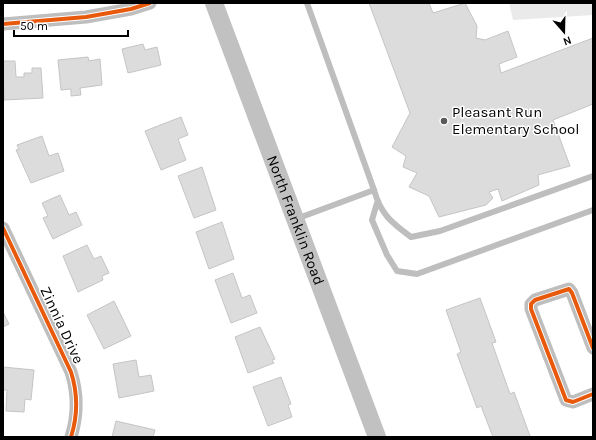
<svg xmlns="http://www.w3.org/2000/svg" width="596" height="440" font-family="Karla,sans-serif">
<rect width="100%" height="100%" fill="#fff"/>
<path fill="#eaeaea" d="M509,3H593V15L513,20Z"/>
<g fill="#dcdcdc" stroke="#c5c5c5">
<path d="M369,3H429L433,13L465,3L477,26L476,38L485,40L508,31L517,57L499,64L501,73L593,38V104L553,120L570,166L538,175L539,185L502,201L498,189L489,192L493,198L486,205L439,217L429,196L409,187L417,173L403,167L406,156L392,147L410,113Z"/>
<path d="M143,44L145,50L157,47L161,65L128,73L122,49Z"/>
<path d="M88,57L89,61L100,59L102,85L80,88L81,95L71,96V89L61,90L58,60Z"/>
<path d="M3,61H15L16,77H24V73H32V68H41L43,98L4,100Z"/>
<path d="M181,117L188,135L178,139L186,160L161,170L145,131Z"/>
<path d="M42,136L49,156L58,153L64,171L31,183L16,150L19,149L17,145Z"/>
<path d="M202,167L216,210L194,218L178,176Z"/>
<path d="M60,195L69,215L76,212L82,225L53,239L43,218L48,216L42,203Z"/>
<path d="M222,222L234,259L209,269L196,232Z"/>
<path d="M87,245L94,259L101,256L109,273L102,276L103,280L78,292L63,256Z"/>
<path d="M233,273L242,298L250,295L257,313L231,323L215,280Z"/>
<path d="M480,298L496,342L492,343L510,394L514,392L530,436L526,437H493L481,406L477,408L457,354L461,352L446,310Z"/>
<path d="M114,301L131,336L104,349L87,315Z"/>
<path d="M3,312L9,324L3,327Z"/>
<path d="M260,327L275,359L272,360L274,363L248,373L235,337Z"/>
<path d="M136,360L139,377L151,375L154,391L119,398L113,364Z"/>
<path d="M3,367L34,370L31,400L25,399L24,412L6,411L7,390H3Z"/>
<path d="M281,377L291,404L288,405L292,417L268,426L253,387Z"/>
<path d="M116,421L155,430L153,437H112Z"/>
</g>
<g fill="none" stroke-linecap="round" stroke-linejoin="round">
<g stroke="#bebebe" stroke-width="6">
<path d="M374,190C381,215 392,223 411,237L440,231L593,176"/>
<path d="M377,203L372,220L387,255L397,271L417,274L593,210"/>
<path d="M296,219L374,190L307,3"/>
</g>
<g stroke="#bebebe" stroke-width="13">
<path d="M3,24L86,17L131,9L150,3"/>
<path d="M3,228L71,372C78,394 78,415 71,437"/>
<path d="M593,348L572,293L569,289L535,300L531,304V309L566,400L573,402L593,394"/>
</g>
<path stroke="#c1c1c1" stroke-width="18" id="s1" d="M214,3L377,437"/>
<g stroke="#fff" stroke-width="6">
<g id="cycleway">
<path d="M3,24L86,17L131,9L150,3"/>
<path d="M3,228L71,372C78,394 78,415 71,437"/>
<path d="M593,348L572,293L569,289L535,300L531,304V309L566,400L573,402L593,394"/>
</g>
</g>
<use href="#cycleway" stroke="#e8590c" stroke-width="4"/>
</g>
<circle fill="#595959" stroke="#fff" stroke-width="1.5" cx="444" cy="121" r="4"/>
<g text-anchor="middle" dominant-baseline="central" stroke-width="3" stroke-linejoin="round" paint-order="stroke">
<g font-size="15" fill="#000" stroke="#fff" text-anchor="start">
<text x="452" y="112">Pleasant Run<tspan x="452" dy="17">Elementary School</tspan></text>
</g>
<g font-size="15" fill="#000" stroke="#fff">
<text stroke="none"><textPath href="#s1" startOffset="232">North Franklin Road</textPath></text>
<text transform="translate(62 325) rotate(65)">Zinnia Drive</text>
</g>
</g>
<rect width="596" height="440" fill="none" stroke="#000000" stroke-width="8"/>
<g transform="translate(564 32) rotate(160)" stroke="#ffffff" stroke-width="3" paint-order="stroke">
<path d="M0-3L7 15L0 10L-7 15Z" fill="#000000"/>
<text y="-6" font-size="11" font-weight="bold" text-anchor="middle" fill="#000000">N</text>
</g>
<path d="M14 30v6h114v-6" fill="none" stroke="#000000" stroke-width="2"/>
<text x="20" y="30" font-size="12" fill="#000000" stroke="#ffffff" stroke-width="3" paint-order="stroke">50 m</text>
</svg>
